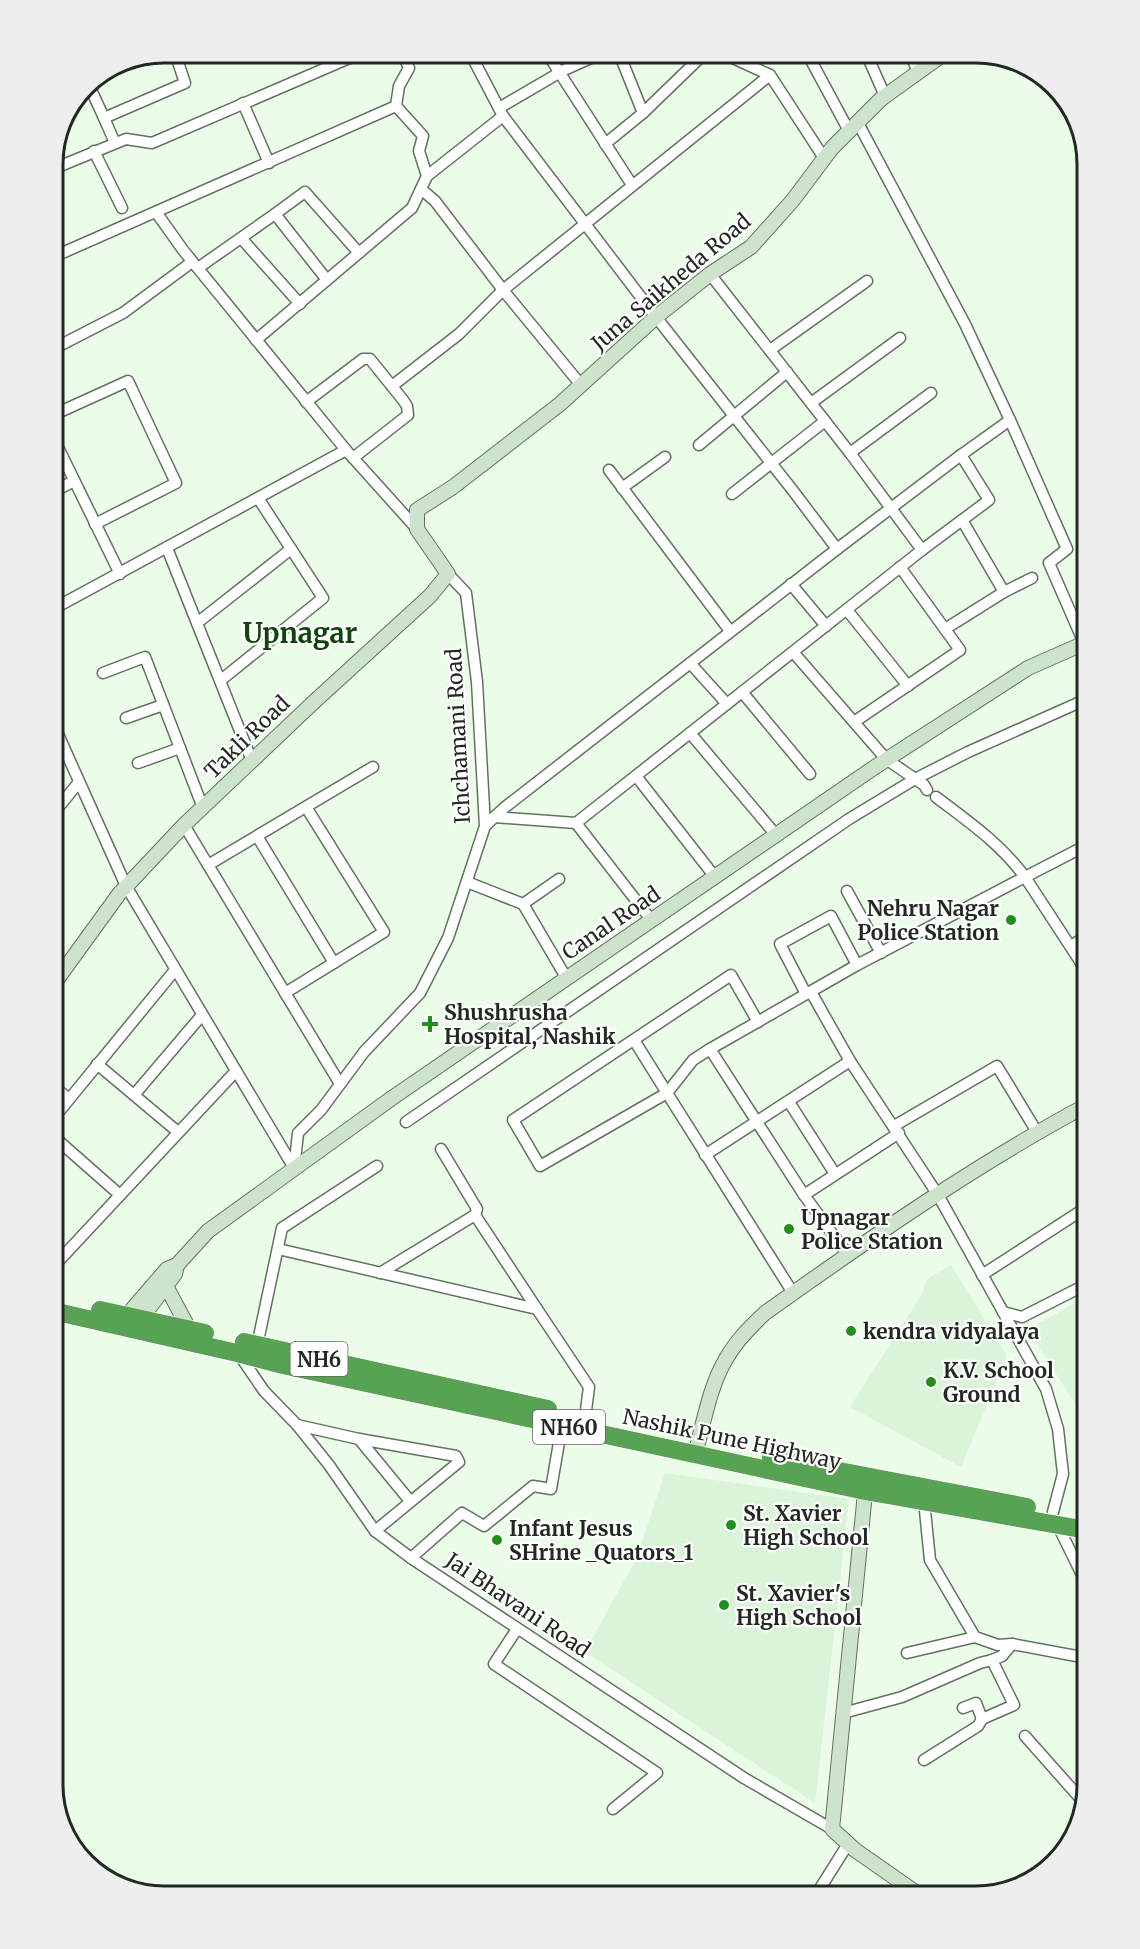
<svg xmlns="http://www.w3.org/2000/svg" width="1140" height="1949" font-family="Merriweather,serif">
<rect width="100%" height="100%" fill="#ebfde9"/>
<g fill="#dbf3d9">
<path d="M951,1265L1007,1356L961,1467L850,1407L921,1296L927,1279Z"/>
<path d="M1087,1296V1422L1028,1330Z"/>
<path d="M665,1473L849,1499L815,1803L585,1652L636,1559Z"/>
</g>
<g fill="none" stroke-linecap="round" stroke-linejoin="round">
<g stroke="#627261" stroke-width="13">
<g id="street">
<path d="M547,53L632,185"/>
<path d="M619,53L643,113"/>
<path d="M722,53L770,75L824,158"/>
<path d="M807,53L849,131"/>
<path d="M866,53L885,96"/>
<path d="M910,53L918,72"/>
<path d="M88,83L104,118L185,83L176,56L183,53"/>
<path d="M243,103L269,163"/>
<path d="M396,106L423,136L419,151L427,176"/>
<path d="M499,108L564,70L602,53"/>
<path d="M503,116L656,317L794,492L837,549"/>
<path d="M104,118L115,143"/>
<path d="M858,123L965,324L1010,420L961,455"/>
<path d="M605,144L643,113L705,53"/>
<path d="M94,151L122,208"/>
<path d="M53,169L126,139L152,143L361,53"/>
<path d="M421,189L435,201L503,290L770,75"/>
<path d="M156,212L183,250L346,450"/>
<path d="M275,214L305,192L359,253"/>
<path d="M241,238L300,304"/>
<path d="M53,257L396,106L399,86L409,68L402,53"/>
<path d="M198,268L275,214L327,280"/>
<path d="M710,274L850,453L922,550"/>
<path d="M256,340L412,208L427,176L503,116L470,53"/>
<path d="M53,349L123,313L192,262"/>
<path d="M770,350L867,281"/>
<path d="M392,386L459,334L503,290L581,385"/>
<path d="M306,402L363,359H370L403,400L407,406L408,415L353,458"/>
<path d="M811,403L900,338"/>
<path d="M53,415L128,381L176,483L95,524"/>
<path d="M1010,420L1067,549L1049,563L1084,643"/>
<path d="M53,437L120,574"/>
<path d="M699,445L787,372"/>
<path d="M850,453L931,393"/>
<path d="M609,470L730,631"/>
<path d="M622,488L665,457"/>
<path d="M53,492L74,481"/>
<path d="M732,494L825,421"/>
<path d="M962,520L1004,592"/>
<path d="M167,548L252,761"/>
<path d="M791,584L826,626"/>
<path d="M53,609L346,450L417,529"/>
<path d="M847,610L908,686"/>
<path d="M197,623L291,549"/>
<path d="M945,629L1004,592L1032,578"/>
<path d="M793,652L886,759L924,785L927,790"/>
<path d="M690,663L727,704"/>
<path d="M103,673L145,657L203,808"/>
<path d="M221,680L323,598L258,498"/>
<path d="M742,692L810,774"/>
<path d="M126,718L163,705"/>
<path d="M854,722L960,650L900,567"/>
<path d="M53,723L126,886L294,1168"/>
<path d="M690,733L776,835"/>
<path d="M138,763L180,748"/>
<path d="M636,776L715,877"/>
<path d="M936,797C969,822 1001,844 1025,877L1087,845"/>
<path d="M53,814L79,782"/>
<path d="M494,817L576,823"/>
<path d="M184,825L340,1084"/>
<path d="M485,826L504,808L837,549L961,455L989,500L922,550L576,823L652,921"/>
<path d="M257,836L334,963"/>
<path d="M208,865L373,767"/>
<path d="M467,882L523,904L567,979"/>
<path d="M847,891L881,953"/>
<path d="M523,904L559,879"/>
<path d="M1071,946L1087,936"/>
<path d="M811,992L850,1061L938,1195L1046,1389L1058,1429L1063,1474L1053,1512"/>
<path d="M285,993L384,932L306,807"/>
<path d="M806,994L780,944L831,916L857,965"/>
<path d="M634,1040L667,1093L540,1166L513,1120L731,975L758,1022"/>
<path d="M710,1049L804,1195L848,1255"/>
<path d="M97,1064L178,1132"/>
<path d="M53,1086L69,1099"/>
<path d="M134,1095L202,1015"/>
<path d="M789,1102L835,1174"/>
<path d="M53,1119L175,970"/>
<path d="M406,1122L849,819L915,779L968,752L1087,699"/>
<path d="M894,1126L997,1066L1037,1132"/>
<path d="M53,1136L120,1195"/>
<path d="M441,1149L477,1209L475,1215"/>
<path d="M705,1155L850,1061"/>
<path d="M294,1169L298,1133L321,1110L364,1052L420,993L448,938L485,826L477,682L466,593L448,574"/>
<path d="M804,1195L899,1133"/>
<path d="M278,1249L537,1309L589,1387L585,1418"/>
<path d="M53,1267L236,1071"/>
<path d="M380,1273L475,1215L537,1309"/>
<path d="M982,1275L1087,1207"/>
<path d="M793,1293L667,1093L693,1060L710,1049L857,965L1025,877L1087,972"/>
<path d="M1003,1312L1022,1317L1087,1284"/>
<path d="M257,1346L282,1228L377,1166"/>
<path d="M238,1353L264,1391L297,1425L329,1465L375,1531L411,1558L744,1778L832,1829"/>
<path d="M297,1425L359,1439L410,1501"/>
<path d="M359,1439L456,1456L459,1462L375,1531"/>
<path d="M924,1501L930,1560L975,1637L998,1645L1012,1644L1087,1658"/>
<path d="M1057,1524L1087,1585"/>
<path d="M411,1558L462,1513L484,1526L533,1486L551,1489L562,1425"/>
<path d="M517,1629L494,1664L657,1773L613,1809"/>
<path d="M907,1653L975,1637"/>
<path d="M992,1660L1002,1656L1012,1644"/>
<path d="M963,1708L976,1703L982,1719"/>
<path d="M843,1713L902,1697L980,1663L992,1660L1014,1705L982,1719L978,1726L924,1760"/>
<path d="M1025,1736L1079,1797H1084"/>
<path d="M817,1896L819,1890L848,1844"/>
</g>
</g>
<g stroke="#627261" stroke-width="16">
<g id="secondary">
<path d="M53,985L119,894L184,825L316,700L430,596L448,574L417,529V510L453,487L560,404L656,317L710,274L751,247L793,200L832,148L881,99L945,53"/>
<path d="M166,1286L189,1329"/>
<path d="M122,1321L167,1269L177,1265L208,1231L392,1098L875,767L1028,668L1087,642"/>
<path d="M137,1324L175,1274L177,1265"/>
<path d="M698,1443C705,1416 711,1384 726,1359C736,1341 750,1327 765,1313C869,1239 975,1165 1087,1105"/>
<path d="M866,1483L832,1829L855,1850L921,1896"/>
</g>
</g>
<g stroke="#fff" stroke-width="20">
<g id="highway">
<path d="M100,1310L205,1333"/>
<path d="M53,1311L237,1353L283,1365L865,1491L1087,1530"/>
<path d="M244,1342L548,1409"/>
<path d="M771,1458L1027,1507"/>
</g>
</g>
<use href="#street" stroke="#fff" stroke-width="10"/>
<use href="#secondary" stroke="#cde3cb" stroke-width="14"/>
<use href="#highway" stroke="#58a253" stroke-width="18"/>
</g>
<g fill="#1f911b" stroke="#fff" stroke-width="2">
<circle cx="1011" cy="920" r="6"/>
<path d="M427 1015h6v6h6v6h-6v6h-6v-6h-6v-6h6z"/>
<circle cx="789" cy="1229" r="6"/>
<circle cx="851" cy="1331" r="6"/>
<circle cx="931" cy="1382" r="6"/>
<circle cx="731" cy="1525" r="6"/>
<circle cx="497" cy="1540" r="6"/>
<circle cx="724" cy="1605" r="6"/>
</g>
<g text-anchor="middle" dominant-baseline="central" stroke-width="4.5" stroke-linejoin="round" paint-order="stroke">
<g fill="#fff" stroke="#646964" stroke-width="1.5">
<rect x="290.5" y="1342" width="57" height="34" rx="4.5"/>
<rect x="533" y="1410" width="72" height="34" rx="4.5"/>
</g>
<g font-size="20" font-weight="bold" fill="#222922">
<text x="319" y="1359">NH6</text>
<text x="569" y="1427">NH60</text>
</g>
<g font-size="21" fill="#222922" stroke="#fff">
<text transform="translate(671 282) rotate(-40)">Juna Saikheda Road</text>
<text transform="translate(458 736) rotate(-93)">Ichchamani Road</text>
<text transform="translate(247 737) rotate(-44)">Takli Road</text>
<text transform="translate(611 923) rotate(-34)">Canal Road</text>
<text transform="translate(732 1439) rotate(12)">Nashik Pune Highway</text>
<text transform="translate(518 1605) rotate(34)">Jai Bhavani Road</text>
</g>
<g font-size="21" font-weight="bold" fill="#222922" stroke="#fff" text-anchor="start">
<text x="999" y="908" text-anchor="end">Nehru Nagar<tspan x="999" dy="24">Police Station</tspan></text>
<text x="444" y="1012">Shushrusha<tspan x="444" dy="24">Hospital, Nashik</tspan></text>
<text x="801" y="1217">Upnagar<tspan x="801" dy="24">Police Station</tspan></text>
<text x="863" y="1331">kendra vidyalaya</text>
<text x="943" y="1370">K.V. School<tspan x="943" dy="24">Ground</tspan></text>
<text x="743" y="1513">St. Xavier<tspan x="743" dy="24">High School</tspan></text>
<text x="509" y="1528">Infant Jesus<tspan x="509" dy="24">SHrine _Quators_1</tspan></text>
<text x="736" y="1593">St. Xavier's<tspan x="736" dy="24">High School</tspan></text>
</g>
<g font-size="27" font-weight="bold" fill="#10440d" stroke="#fff">
<text x="300" y="633">Upnagar</text>
</g>
</g>
<path d="M0 0H1140V1949H0ZM164 63H976A101 101 0 0 1 1077 164V1785A101 101 0 0 1 976 1886H164A101 101 0 0 1 63 1785V164A101 101 0 0 1 164 63Z" fill="#edeeed" fill-rule="evenodd"/>
<path fill="none" stroke="#222922" stroke-width="3" d="M164 63H976A101 101 0 0 1 1077 164V1785A101 101 0 0 1 976 1886H164A101 101 0 0 1 63 1785V164A101 101 0 0 1 164 63Z"/>
</svg>
